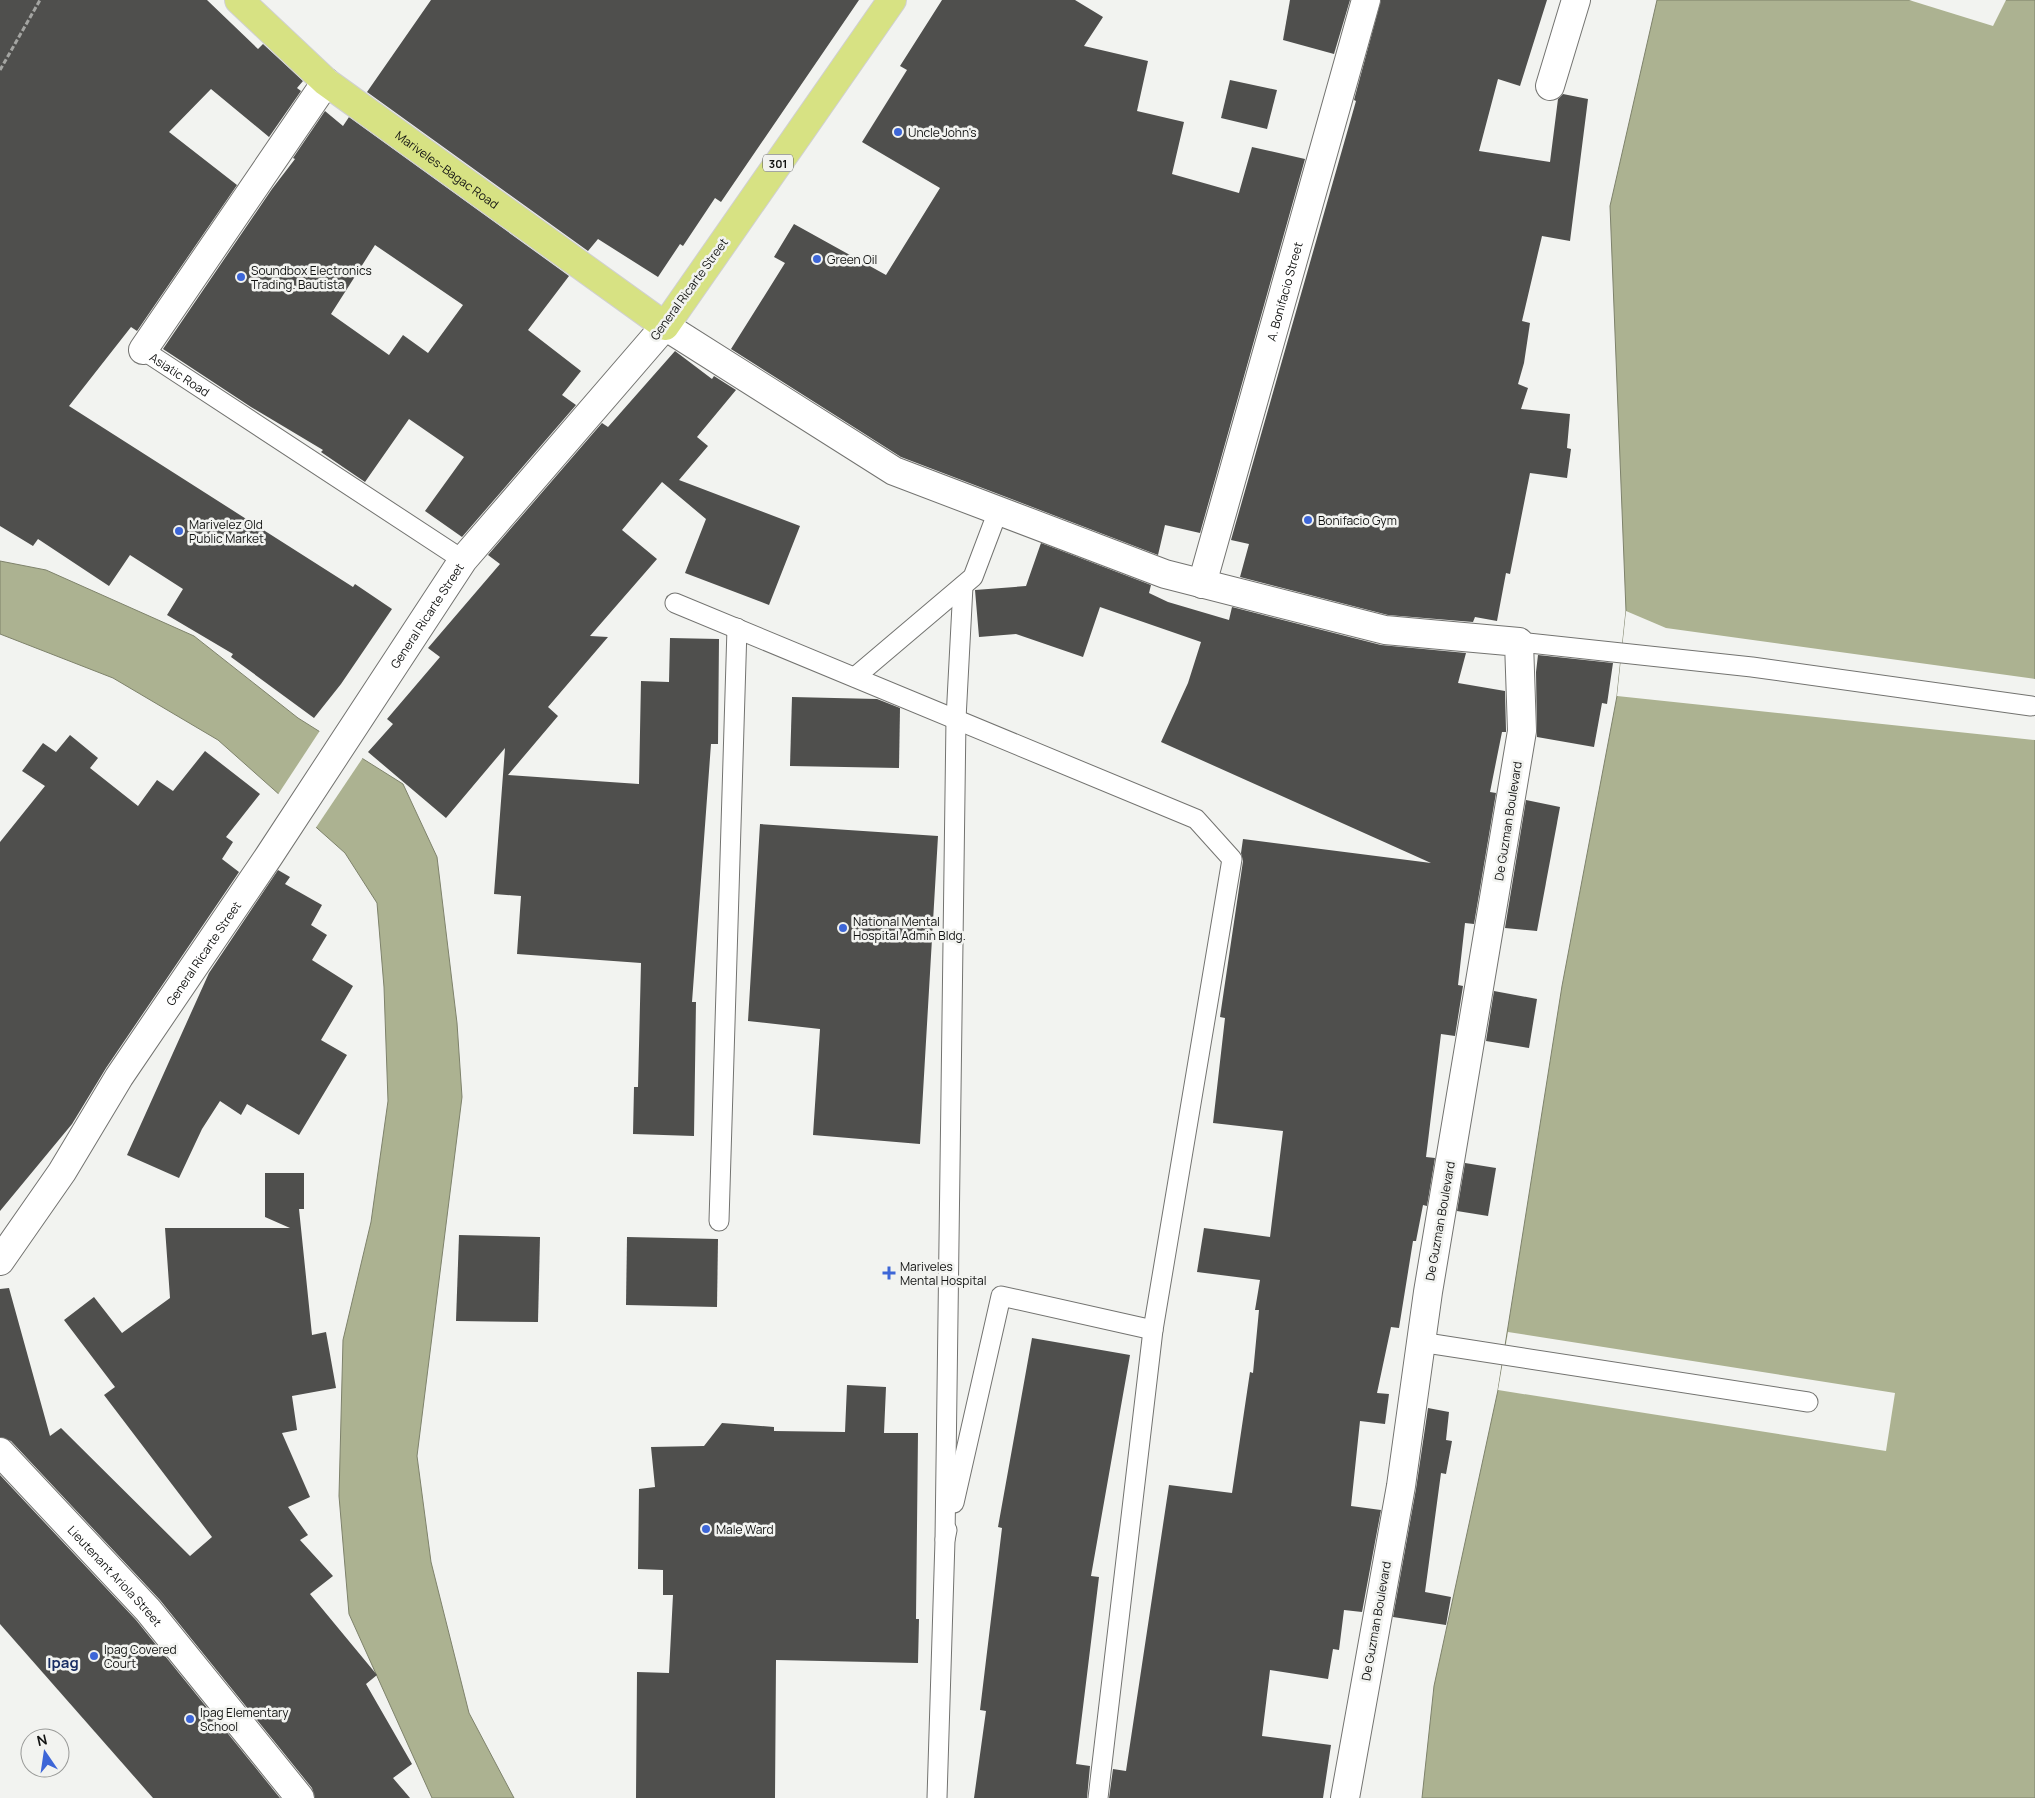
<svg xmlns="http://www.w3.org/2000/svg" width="2035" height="1798" font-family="Manrope,sans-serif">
<rect width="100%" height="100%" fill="#f2f3f0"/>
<g fill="#acb291" stroke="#7e826b">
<path d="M1657,0H2035V1798H1422L1434,1686L1498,1390L1562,986L1617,696L1626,611L1610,206Z"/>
<path d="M0,561L46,570L194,636L298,718L403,784L437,857L457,1023L462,1097L417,1456L431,1562L469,1713L514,1798H432L349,1614L339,1496L343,1340L371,1222L388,1101L384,987L377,903L345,853L218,740L113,678L0,634Z"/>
</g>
<g fill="#f2f3f0">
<path d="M1909,0H2006L1993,26Z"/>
<path d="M1626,611L1666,628L2035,679V740L1617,696Z"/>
<path d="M321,729L364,756L315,829L277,796Z"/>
<path d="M1508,1332L1895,1393L1886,1451L1498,1390Z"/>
</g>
<g fill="#4f4f4d" fill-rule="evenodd">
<path d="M0,0H207L258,49L263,44L303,81L297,88L301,91L269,137L211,89L169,132L237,185L137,331L131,327L69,406L353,587L355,584L392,609L341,684L314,718L231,657L233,654L167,615L183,589L130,555L109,586L38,539L33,546L0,526Z"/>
<path d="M431,0H859L721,202L715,198L683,246L680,244L658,277L598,239L588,251L367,92Z"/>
<path d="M942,0H1075L1103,17L1084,46L1148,61L1137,111L1184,122L1172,174L1239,193L1252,147L1305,159L1200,533L1165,525L1158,555L901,457L731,349L785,263L774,257L794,224L886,275L940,188L862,142L907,70L900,66Z"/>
<path d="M1290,0H1350L1334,54L1283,40Z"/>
<path d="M1381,0H1547L1520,86L1498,79L1479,151L1550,162L1558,99L1563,94L1588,99L1570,241L1542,236L1522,321L1530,323L1524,363L1518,384L1528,388L1521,409L1570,414L1567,448L1571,449L1567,478L1530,473L1510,574L1506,573L1497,621L1475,617L1473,622L1388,615L1240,577L1249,544L1231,540L1356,101L1354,100Z"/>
<path d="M1230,80L1277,90L1267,129L1221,118Z"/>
<path d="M325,111L343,126L349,117L569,276L528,330L581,371L562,395L576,405L462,537L425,511L464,457L409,419L365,482L321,452L323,450L251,407L163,349L272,189L295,159L293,158ZM375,245L463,305L428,353L403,335L389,355L331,314Z"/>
<path d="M675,351L712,379L714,376L736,390L697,437L708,446L679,480L800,526L769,605L685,573L706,519L662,482L622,530L657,559L590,636L608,637L548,707L558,716L508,775L639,784L641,681L669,682L670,638L719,639L718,744H711L692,1002H696L694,1136L633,1134L634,1087H638L641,963L517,954L521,896L494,894L505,748L446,818L368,752L393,724L387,719L440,657L428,648L500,564L488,555L602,423L608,427Z"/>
<path d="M1041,543L1151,585L1149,593L1168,602L1229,620L1232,607L1381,645L1466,653L1458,683L1505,691L1506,730V732H1502L1490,792L1496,793L1474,924L1465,923L1458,985L1463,986L1455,1036L1441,1034L1428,1141L1426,1157L1435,1158L1427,1206L1423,1205L1416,1241H1413L1399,1328L1391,1327L1377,1393L1389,1394L1385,1424L1360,1421L1351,1506L1381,1510L1362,1612L1344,1610L1339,1650L1333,1649L1328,1679L1270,1670L1262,1736L1331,1745L1323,1798H1109L1113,1769L1126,1771L1169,1485L1232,1493L1250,1372L1253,1373L1259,1310H1255L1260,1280L1197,1272L1204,1228L1270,1237L1283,1131L1213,1123L1225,1018L1220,1017L1243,861L1241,853L1243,839L1431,863L1161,742L1188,683L1201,642L1100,607L1083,657L1016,634L979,637L975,590L1026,586Z"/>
<path d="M1538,655L1613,663L1607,704L1602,703L1594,747L1537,737L1536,672Z"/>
<path d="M792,697L877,699L900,708L899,768L790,766Z"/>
<path d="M70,735L98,758L90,768L138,806L157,780L173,791L205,751L260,794L226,837L233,842L222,859L239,872L106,1068L72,1124L0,1211V842L45,786L22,771L43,743L56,752Z"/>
<path d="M1526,800L1560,807L1537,931L1505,928Z"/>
<path d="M760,824L938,836L920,1144L813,1135L820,1029L748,1021Z"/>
<path d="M278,870L290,877L285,884L322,905L311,925L327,935L312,960L353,986L321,1040L347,1055L299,1135L247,1104L241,1115L220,1101L202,1129L179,1178L127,1155L209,973Z"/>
<path d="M1494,991L1537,999L1529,1048L1486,1041Z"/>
<path d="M1465,1163L1496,1168L1488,1216L1457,1211Z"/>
<path d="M265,1173H304V1209H299L312,1335L326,1332L336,1388L292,1396L297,1430L282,1433L310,1497L288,1507L308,1535L300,1540L333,1576L310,1594L377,1675L366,1684L412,1764L393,1778L410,1798H315L312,1788L160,1600L11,1441L0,1437V1289L9,1288L50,1436L61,1428L190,1556L212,1537L104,1395L115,1387L64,1320L94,1297L122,1333L170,1298L165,1228H290L265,1217Z"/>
<path d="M459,1235L540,1237L538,1322L456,1321Z"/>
<path d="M627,1237L718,1239L717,1307L626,1305Z"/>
<path d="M1032,1338L1130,1355L1091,1576L1099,1577L1076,1764L1090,1766L1087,1798H974L986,1711L980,1710L1002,1528L998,1527Z"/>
<path d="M847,1385L886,1387L884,1433H918L916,1619H919L918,1663L776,1660L775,1798H636L637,1672L669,1673L673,1595H663V1570L638,1569L639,1489L655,1487L651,1447L704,1446L722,1423L774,1427V1431L845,1432Z"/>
<path d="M1428,1408L1449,1412L1446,1440L1452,1441L1446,1474L1441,1473L1425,1592L1451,1597L1446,1625L1393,1617L1416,1489Z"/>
<path d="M0,1475L136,1620L280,1798H153L0,1624Z"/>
</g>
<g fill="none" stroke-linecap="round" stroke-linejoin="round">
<g stroke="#737370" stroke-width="21">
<g id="service">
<path id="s1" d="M143,350L463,560"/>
<path d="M675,603L1196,819L1232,859L1153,1330L1098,1798"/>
<path d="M1519,642L1752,667L2031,706"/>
<path d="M855,677L973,577L998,511"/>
<path d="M719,1221L737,628"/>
<path d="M1420,1342L1808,1402"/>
<path d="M954,1503L1001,1296L1153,1330"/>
<path d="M945,1540L956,719L963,586"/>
<path d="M937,1798L945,1540L947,1530"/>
</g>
</g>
<g stroke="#737370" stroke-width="30">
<g id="minor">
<path d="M1550,86L1576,0"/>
<path d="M665,326L894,471L1165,574L1385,630L1519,642L1522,731L1428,1292L1401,1486L1345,1798"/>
<path d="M143,350L326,82"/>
<path id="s2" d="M1202,584L1366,0"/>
<path id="s3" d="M0,1452L148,1610L300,1798"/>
</g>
</g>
<g stroke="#737370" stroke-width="30">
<g id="secondary">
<path id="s4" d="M0,1261L62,1172L119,1077L269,856L463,560L665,326"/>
</g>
</g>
<g stroke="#d0d0d0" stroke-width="30">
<g id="primary">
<path id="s5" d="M239,0L326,82L665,326L892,0"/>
</g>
</g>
<path stroke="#a4a5a2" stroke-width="3" stroke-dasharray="5 2.5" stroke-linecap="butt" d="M0,70L40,0"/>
<use href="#service" stroke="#fff" stroke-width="19"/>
<use href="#minor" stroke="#fff" stroke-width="28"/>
<use href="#secondary" stroke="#fff" stroke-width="28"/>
<use href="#primary" stroke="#d7e283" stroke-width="28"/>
</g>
<g fill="#3d66d7" stroke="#f2f3f0" stroke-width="2">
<circle cx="898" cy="132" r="5"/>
<circle cx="817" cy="259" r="5"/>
<circle cx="241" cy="277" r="5"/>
<circle cx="1308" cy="520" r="5"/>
<circle cx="179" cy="531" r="5"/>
<circle cx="843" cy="928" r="5"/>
<path d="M886.5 1265.5h5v5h5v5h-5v5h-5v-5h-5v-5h5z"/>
<circle cx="706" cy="1529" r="5"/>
<circle cx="94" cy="1656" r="5"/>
<circle cx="190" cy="1719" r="5"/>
</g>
<g text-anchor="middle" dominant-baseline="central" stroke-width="5" stroke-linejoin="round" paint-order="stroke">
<rect fill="#f2f3f0" stroke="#555655" stroke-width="1" x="763" y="154.5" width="30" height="17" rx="4"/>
<g font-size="11" font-weight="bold" fill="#121312">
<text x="778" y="163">301</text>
</g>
<g font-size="12" fill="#121312" stroke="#f2f3f0" text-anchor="start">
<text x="908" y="132">Uncle John's</text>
<text x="827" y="259">Green Oil</text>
<text x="251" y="270">Soundbox Electronics<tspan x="251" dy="14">Trading. Bautista</tspan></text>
<text x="1318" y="520">Bonifacio Gym</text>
<text x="189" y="524">Marivelez Old<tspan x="189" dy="14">Public Market</tspan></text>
<text x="853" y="921">National Mental<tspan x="853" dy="14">Hospital Admin Bldg.</tspan></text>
<text x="900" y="1266">Mariveles<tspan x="900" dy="14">Mental Hospital</tspan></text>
<text x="716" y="1529">Male Ward</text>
<text x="104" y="1649">Ipag Covered<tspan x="104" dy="14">Court</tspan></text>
<text x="200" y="1712">Ipag Elementary<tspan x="200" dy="14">School</tspan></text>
</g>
<g font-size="12" fill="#121312" stroke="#f2f3f0">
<text stroke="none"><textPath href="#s5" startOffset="269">Mariveles-Bagac Road</textPath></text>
<text transform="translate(689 289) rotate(-54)">General Ricarte Street</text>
<text stroke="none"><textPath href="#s2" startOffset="304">A. Bonifacio Street</textPath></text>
<text stroke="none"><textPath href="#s1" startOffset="44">Asiatic Road</textPath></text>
<text stroke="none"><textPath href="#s4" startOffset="774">General Ricarte Street</textPath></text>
<text transform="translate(1508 821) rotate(-81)">De Guzman Boulevard</text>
<text stroke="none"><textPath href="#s4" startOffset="369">General Ricarte Street</textPath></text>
<text transform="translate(1440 1221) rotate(-80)">De Guzman Boulevard</text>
<text stroke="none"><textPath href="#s3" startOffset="169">Lieutenant Ariola Street</textPath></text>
<text transform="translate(1376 1621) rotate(-80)">De Guzman Boulevard</text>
</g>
<g font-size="15" font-weight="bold" fill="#192d63" stroke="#f2f3f0">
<text x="63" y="1662">Ipag</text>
</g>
</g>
<g transform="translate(45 1753) rotate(347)"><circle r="24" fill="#f2f3f0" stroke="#989997"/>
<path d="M0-4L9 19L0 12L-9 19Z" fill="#3d66d7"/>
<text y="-8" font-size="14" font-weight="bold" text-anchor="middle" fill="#121312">N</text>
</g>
</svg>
